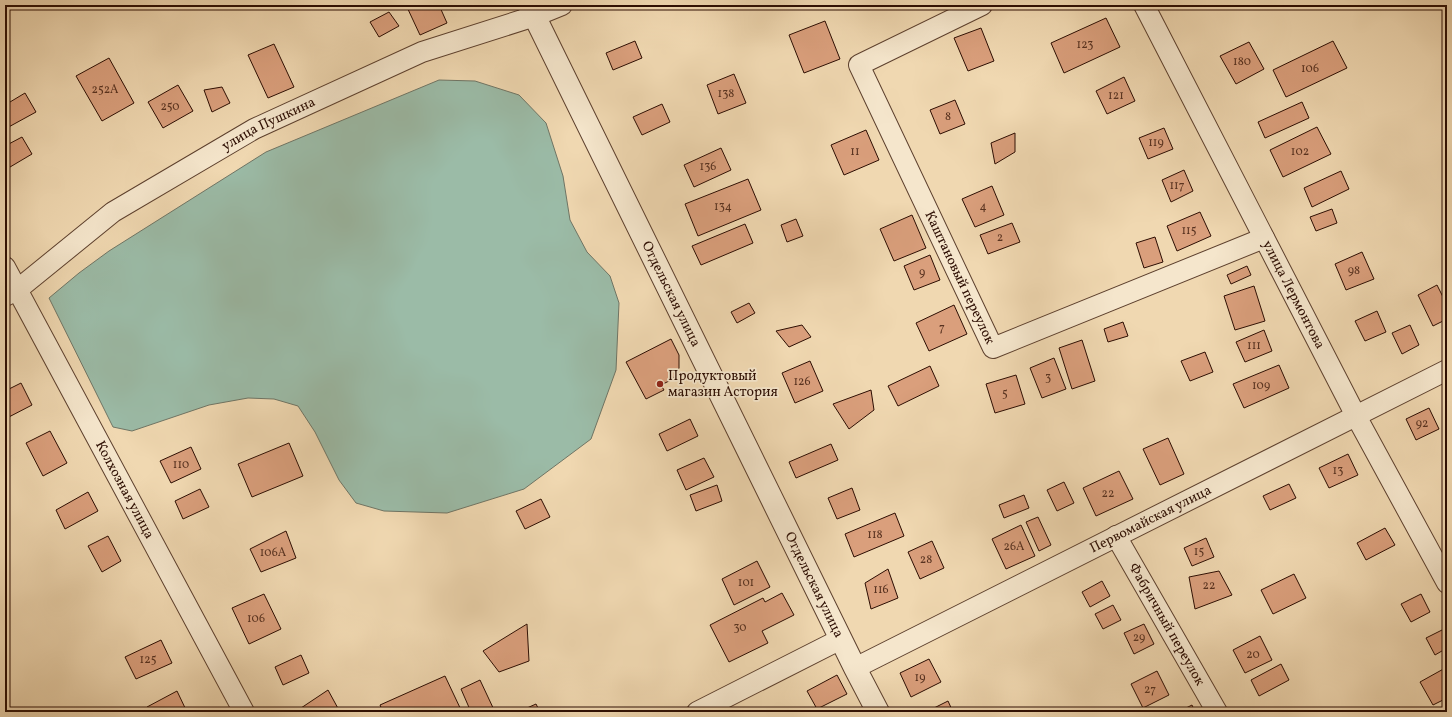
<svg xmlns="http://www.w3.org/2000/svg" width="1452" height="717" font-family="Vollkorn,serif">
<rect width="100%" height="100%" fill="#f0d8b1"/>
<filter id="stains"><feTurbulence type="fractalNoise" baseFrequency=".005" numOctaves="4"/><feColorMatrix values="0 0 0 0 .2 0 0 0 0 .09 0 0 0 0 .02 0 0 0 .5 -.17"/></filter>
<radialGradient id="worn" r=".72"><stop offset=".6" stop-color="#630" stop-opacity="0"/><stop offset="1" stop-color="#630" stop-opacity=".3"/></radialGradient>
<path fill="#9bbba7" stroke="#6f7565" d="M439,80L475,81L519,95L546,123L563,176L570,220L587,252L610,276L619,303L616,370L591,439L524,489L447,513L384,511L356,503L339,480L315,432L298,406L274,399L248,398L209,405L132,431L113,427L49,298L79,273L109,251L266,152Z"/>
<g fill="#da9f7c" stroke="#2c0d02">
<path d="M406,5H439L447,23L420,35Z"/>
<path d="M1236,5H1247L1238,9Z"/>
<path d="M389,12L399,26L379,37L370,22Z"/>
<path d="M1106,18L1120,47L1064,73L1051,43Z"/>
<path d="M825,21L840,59L804,73L789,35Z"/>
<path d="M981,28L994,61L968,71L954,38Z"/>
<path d="M635,41L642,58L613,70L606,53Z"/>
<path d="M1333,41L1347,68L1286,97L1273,70Z"/>
<path d="M1249,42L1264,69L1236,84L1220,56Z"/>
<path d="M274,44L294,87L268,98L248,55Z"/>
<path d="M109,58L134,103L102,121L76,76Z"/>
<path d="M734,74L746,103L718,114L707,85Z"/>
<path d="M1124,77L1135,101L1107,114L1096,91Z"/>
<path d="M178,85L193,111L163,128L148,102Z"/>
<path d="M222,87L230,103L212,112L204,90Z"/>
<path d="M25,93L36,112L5,129V105Z"/>
<path d="M955,100L965,124L940,134L930,110Z"/>
<path d="M1302,102L1309,118L1265,138L1258,122Z"/>
<path d="M662,104L670,122L642,135L633,117Z"/>
<path d="M1317,127L1331,154L1283,177L1270,150Z"/>
<path d="M1164,128L1173,149L1148,159L1139,138Z"/>
<path d="M866,130L879,160L844,175L831,145Z"/>
<path d="M1015,133V152L995,164L991,143Z"/>
<path d="M22,137L32,154L5,170V146Z"/>
<path d="M721,148L731,170L694,187L684,165Z"/>
<path d="M1184,170L1193,191L1171,202L1162,180Z"/>
<path d="M1341,171L1349,189L1312,207L1304,188Z"/>
<path d="M748,179L761,210L698,236L685,204Z"/>
<path d="M992,186L1004,215L975,227L962,199Z"/>
<path d="M1332,209L1337,223L1316,231L1310,217Z"/>
<path d="M1200,212L1211,236L1177,251L1167,226Z"/>
<path d="M912,215L926,248L894,261L880,229Z"/>
<path d="M796,219L803,236L787,242L781,225Z"/>
<path d="M1012,223L1020,242L988,254L980,235Z"/>
<path d="M745,224L753,243L701,265L692,246Z"/>
<path d="M1155,237L1163,262L1144,268L1136,243Z"/>
<path d="M1362,252L1374,279L1346,290L1335,264Z"/>
<path d="M930,255L940,280L914,290L904,266Z"/>
<path d="M1247,266L1251,275L1231,284L1227,275Z"/>
<path d="M1437,285L1447,305V319L1433,326L1418,295Z"/>
<path d="M1254,286L1265,321L1235,330L1224,296Z"/>
<path d="M749,303L755,313L737,323L731,312Z"/>
<path d="M954,305L967,334L929,351L916,323Z"/>
<path d="M1377,311L1386,332L1365,341L1355,321Z"/>
<path d="M1123,322L1128,336L1108,342L1104,329Z"/>
<path d="M802,325L811,337L789,347L776,331Z"/>
<path d="M1410,325L1419,345L1402,354L1392,333Z"/>
<path d="M1264,330L1272,351L1245,362L1236,342Z"/>
<path d="M671,339L679,355V368L673,379L661,385L664,390L646,399L626,362Z"/>
<path d="M1082,340L1095,381L1072,389L1059,348Z"/>
<path d="M1205,352L1213,372L1190,381L1181,361Z"/>
<path d="M1054,358L1066,389L1042,398L1030,368Z"/>
<path d="M810,361L823,391L795,403L782,373Z"/>
<path d="M1279,365L1289,388L1244,408L1233,384Z"/>
<path d="M930,366L939,386L898,406L888,386Z"/>
<path d="M1016,375L1025,404L995,413L986,384Z"/>
<path d="M21,383L32,405L5,419V391Z"/>
<path d="M871,390L874,410L849,429L833,404Z"/>
<path d="M1429,408L1439,429L1416,440L1406,419Z"/>
<path d="M690,419L698,436L667,451L659,434Z"/>
<path d="M50,431L67,463L43,476L26,443Z"/>
<path d="M1168,438L1184,474L1160,485L1143,449Z"/>
<path d="M289,443L303,476L252,497L238,464Z"/>
<path d="M831,444L838,460L796,478L789,462Z"/>
<path d="M191,447L201,469L171,483L160,461Z"/>
<path d="M1348,454L1358,475L1329,488L1319,468Z"/>
<path d="M704,458L714,477L686,490L677,470Z"/>
<path d="M1119,471L1133,499L1096,516L1083,488Z"/>
<path d="M1064,482L1074,503L1057,511L1047,490Z"/>
<path d="M1289,484L1296,498L1270,510L1263,496Z"/>
<path d="M717,485L722,501L696,511L690,495Z"/>
<path d="M852,488L860,510L837,519L828,498Z"/>
<path d="M200,489L209,507L183,519L175,501Z"/>
<path d="M88,492L98,511L65,529L56,510Z"/>
<path d="M1024,495L1029,508L1004,518L999,505Z"/>
<path d="M541,499L550,517L525,529L516,511Z"/>
<path d="M895,513L904,536L854,557L845,534Z"/>
<path d="M1038,517L1051,545L1039,551L1026,522Z"/>
<path d="M1021,525L1035,556L1006,569L992,539Z"/>
<path d="M1385,528L1395,545L1366,560L1357,543Z"/>
<path d="M286,531L296,558L261,572L250,549Z"/>
<path d="M108,536L121,561L102,572L88,546Z"/>
<path d="M1206,538L1214,557L1192,566L1184,548Z"/>
<path d="M932,541L944,568L920,579L908,552Z"/>
<path d="M757,561L770,587L734,605L722,579Z"/>
<path d="M888,569L898,598L871,609L865,583Z"/>
<path d="M1219,571L1232,595L1195,609L1189,577Z"/>
<path d="M1294,574L1306,598L1273,614L1261,590Z"/>
<path d="M1102,581L1110,596L1090,607L1082,592Z"/>
<path d="M782,593L794,615L762,631L768,643L729,662L710,625L763,598L765,602Z"/>
<path d="M264,594L281,629L249,644L232,608Z"/>
<path d="M1421,594L1430,612L1411,622L1401,604Z"/>
<path d="M1113,605L1121,620L1103,629L1095,614Z"/>
<path d="M527,624L529,661L499,672L483,651Z"/>
<path d="M1144,624L1154,644L1134,654L1124,633Z"/>
<path d="M1444,629L1447,634V648L1435,655L1426,638Z"/>
<path d="M1260,636L1272,660L1245,673L1233,650Z"/>
<path d="M161,640L172,663L136,679L125,657Z"/>
<path d="M5,642L9,650L5,653Z"/>
<path d="M301,655L309,673L283,685L275,667Z"/>
<path d="M929,659L941,682L911,697L900,673Z"/>
<path d="M1281,664L1289,680L1259,696L1251,680Z"/>
<path d="M1447,667V698L1433,705L1420,682Z"/>
<path d="M1157,671L1169,695L1143,708L1131,684Z"/>
<path d="M837,675L847,694L817,709L807,691Z"/>
<path d="M445,676L462,712H383L380,705Z"/>
<path d="M480,680L495,712H471L461,689Z"/>
<path d="M328,690L340,712H295Z"/>
<path d="M177,691L187,712H150L147,707Z"/>
<path d="M948,701L953,712H926Z"/>
<path d="M536,704L540,712H518Z"/>
<path d="M1192,705L1195,712H1178Z"/>
</g>
<g fill="none" stroke-linecap="round" stroke-linejoin="round">
<g stroke="#5d402e" stroke-width="22">
<g id="minor">
<path id="s1" d="M982,5L859,65L993,348L1264,238"/>
<path id="s2" d="M1144,5L1356,416L1447,583"/>
<path id="s3" d="M5,267L244,712"/>
<path id="s4" d="M5,296L17,290L113,212L254,129L422,52L535,16L562,5"/>
<path id="s5" d="M1116,536L1217,712"/>
<path id="s6" d="M855,668L1447,370"/>
<path d="M697,712L841,639"/>
</g>
</g>
<g stroke="#5d402e" stroke-width="24">
<g id="tertiary">
<path id="s7" d="M529,5L855,668L878,712"/>
</g>
</g>
<use href="#minor" stroke="#f5e6cc" stroke-width="20"/>
<use href="#tertiary" stroke="#f5e6cc" stroke-width="22"/>
</g>
<circle fill="#8f2418" stroke="#f5e6cc" stroke-width="1.5" cx="660" cy="384" r="4"/>
<g text-anchor="middle" dominant-baseline="central" stroke-width="3.5" stroke-linejoin="round" paint-order="stroke">
<g font-size="12" fill="#583220">
<text x="1085" y="45">123</text>
<text x="1242" y="62">180</text>
<text x="1310" y="69">106</text>
<text x="105" y="90">252А</text>
<text x="726" y="94">138</text>
<text x="1116" y="96">121</text>
<text x="170" y="107">250</text>
<text x="948" y="117">8</text>
<text x="1156" y="143">119</text>
<text x="855" y="152">11</text>
<text x="1300" y="152">102</text>
<text x="708" y="167">136</text>
<text x="1177" y="186">117</text>
<text x="723" y="207">134</text>
<text x="983" y="207">4</text>
<text x="1189" y="231">115</text>
<text x="1000" y="238">2</text>
<text x="1354" y="271">98</text>
<text x="922" y="273">9</text>
<text x="942" y="328">7</text>
<text x="1254" y="346">111</text>
<text x="1048" y="378">3</text>
<text x="802" y="382">126</text>
<text x="1261" y="386">109</text>
<text x="1005" y="394">5</text>
<text x="1422" y="424">92</text>
<text x="181" y="465">110</text>
<text x="1338" y="471">13</text>
<text x="1108" y="494">22</text>
<text x="875" y="535">118</text>
<text x="1014" y="547">26А</text>
<text x="1199" y="552">15</text>
<text x="273" y="553">106А</text>
<text x="926" y="560">28</text>
<text x="746" y="583">101</text>
<text x="1209" y="586">22</text>
<text x="881" y="590">116</text>
<text x="256" y="619">106</text>
<text x="740" y="628">30</text>
<text x="1139" y="638">29</text>
<text x="1253" y="655">20</text>
<text x="148" y="660">125</text>
<text x="920" y="678">19</text>
<text x="1150" y="690">27</text>
</g>
<g font-size="14" fill="#2c0d02" stroke="#f5e6cc">
<text stroke="none"><textPath href="#s4" startOffset="316">улица Пушкина</textPath></text>
<text stroke="none"><textPath href="#s1" startOffset="372">Каштановый переулок</textPath></text>
<text stroke="none"><textPath href="#s7" startOffset="322">Отдельская улица</textPath></text>
<text stroke="none"><textPath href="#s2" startOffset="326">улица Лермонтова</textPath></text>
<text stroke="none"><textPath href="#s3" startOffset="253">Колхозная улица</textPath></text>
<text stroke="none"><textPath href="#s6" startOffset="331">Первомайская улица</textPath></text>
<text stroke="none"><textPath href="#s7" startOffset="646">Отдельская улица</textPath></text>
<text stroke="none"><textPath href="#s5" startOffset="102">Фабричный переулок</textPath></text>
</g>
<g font-size="14" fill="#2c0d02" stroke="#f5e6cc" text-anchor="start">
<text x="668" y="376">Продуктовый<tspan x="668" dy="16">магазин Астория</tspan></text>
</g>
</g>
<rect width="1452" height="717" fill="none" stroke="#f0d8b1" stroke-width="20"/>
<rect x="6" y="6" width="1440" height="705" fill="none" stroke="#2c0d02" stroke-width="2"/>
<rect x="10" y="10" width="1432" height="697" fill="none" stroke="#2c0d02"/>
<rect width="100%" height="100%" filter="url(#stains)"/>
<rect width="100%" height="100%" fill="url(#worn)"/>
</svg>
